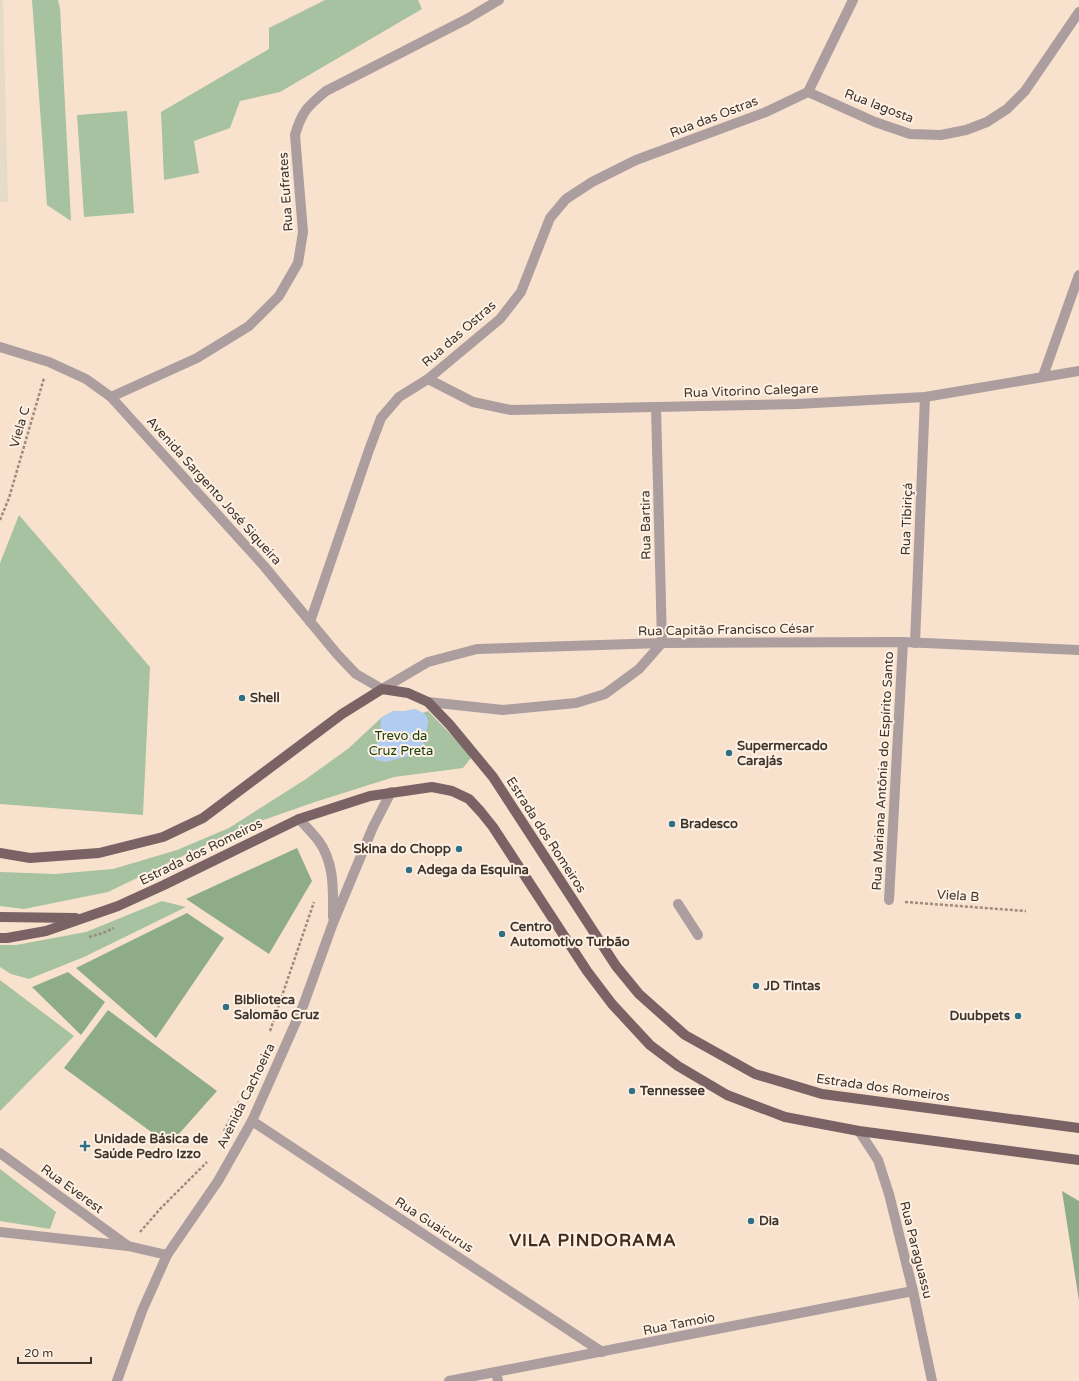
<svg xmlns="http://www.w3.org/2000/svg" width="1079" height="1381" font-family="'Varela Round',sans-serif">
<rect width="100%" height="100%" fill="#f9e2cd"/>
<path fill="#e5dbc6" d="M0,0H3L8,202H0Z"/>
<g fill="#a6c2a0">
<path d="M32,0H58L60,8L71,221L47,205Z"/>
<path d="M325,0H418L422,9L280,92L240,101L230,128L194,141L199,173L164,180L161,112L269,49V28Z"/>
<path d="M127,111L134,213L84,217L77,115Z"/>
<path d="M19,515L150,667L143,815L0,804V563Z"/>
<path d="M415,709L423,713L428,711L465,749L471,758L463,768L394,777L315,802L243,827L108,892L24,909L0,906V872L55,874L113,869L177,850L229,828L306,779L349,748L381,718L393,711H406Z"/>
<path d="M162,901L186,907L84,957L29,979L11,974L0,967V945H16L86,932Z"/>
<path d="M0,980L74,1036L0,1111Z"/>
<path d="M0,1169L56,1212L50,1229L0,1221Z"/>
</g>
<g fill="#8fac89">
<path d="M297,848L312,881L269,954L186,899Z"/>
<path d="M187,913L224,938L156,1038L76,968Z"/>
<path d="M68,972L105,1002L81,1035L32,987Z"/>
<path d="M108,1010L217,1091L169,1145L64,1068Z"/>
<path d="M1062,1191L1079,1201V1301Z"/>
</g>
<path fill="#b0cdf1" d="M415,709C432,716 429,721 425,736C424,740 424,745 423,749L412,755L386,762L376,760L372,754L380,738L381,718L393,711H406Z"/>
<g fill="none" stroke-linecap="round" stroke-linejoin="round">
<g stroke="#9c8c7d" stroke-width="2.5" stroke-dasharray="3 2" stroke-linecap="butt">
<path d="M0,520L9,498L44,378"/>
<path d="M905,902L1026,911"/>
<path d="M89,937L103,933L114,928"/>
<path d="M270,1031L314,902"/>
<path d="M224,1131L240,1100"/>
<path d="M140,1232L161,1208L207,1162"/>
</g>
<g stroke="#ac9e9f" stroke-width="10">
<path d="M1043,376L1079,275"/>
<path d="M428,702L503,710L576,703L605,694L639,669L662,643"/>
<path d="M678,904L698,935"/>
<path d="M496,1372L498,1381"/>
</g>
<g stroke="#ac9e9f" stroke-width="10">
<path d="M808,92L875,122L910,134L941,135L966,130L987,122L1007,109L1025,91L1079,12"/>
<path d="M0,347L49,362L86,379L111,397L264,566L337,654L356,674L382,689"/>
<path d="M428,379L473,402L511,410L797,404L925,397L1079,371"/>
<path d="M111,397L197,358L249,326L279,296L298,263L303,232L295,135C302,111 307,107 326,91L467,19L499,0"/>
<path d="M656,407L662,643"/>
<path d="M310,622L369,450L381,418L399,397L428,379L500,319L521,292L550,218L566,199L592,182L636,160L766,112L808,92L853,0"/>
<path d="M915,643L925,397"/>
<path d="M889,900L903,642"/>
<path d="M252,1121L602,1352"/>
<path d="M859,1131L878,1160L889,1194L913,1291L932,1381"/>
<path d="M0,1153L128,1246"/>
<path d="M449,1381L913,1291"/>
</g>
<g stroke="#ac9e9f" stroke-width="10">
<path d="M382,689L428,662L477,649L662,643L903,642L1079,650"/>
<path d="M299,819C306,826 312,833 318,840C335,863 333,890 333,917"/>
<path d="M0,1232L128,1246L167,1255"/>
<path d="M117,1381L142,1311L167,1255L218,1181L252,1121L303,1006L333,923L373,827L391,792"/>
</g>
<g stroke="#7b6265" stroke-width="10">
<path d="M0,853L30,858L99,853L163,837L203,818L342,714L382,689L408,693L428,702L450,725L493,777L616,966L639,994L685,1035L755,1074L822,1094L1079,1128"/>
<path d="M0,917L76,918"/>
<path d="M0,938H7L46,931L118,906L164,885L299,819L370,796L432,787L452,791L469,799L481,812L493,827L587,971L612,1004L650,1045L678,1066L727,1095L785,1117L859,1131L1079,1160"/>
</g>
</g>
<g fill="#307084" stroke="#fff1e4" stroke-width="1.5">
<circle cx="242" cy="698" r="4"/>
<circle cx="729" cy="753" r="4"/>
<circle cx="672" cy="824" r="4"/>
<circle cx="459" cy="849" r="4"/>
<circle cx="409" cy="870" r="4"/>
<circle cx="502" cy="934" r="4"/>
<circle cx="756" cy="986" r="4"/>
<circle cx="226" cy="1007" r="4"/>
<circle cx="1018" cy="1016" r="4"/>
<circle cx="632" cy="1091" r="4"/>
<path d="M83 1140h4v4h4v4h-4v4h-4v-4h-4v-4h4z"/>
<circle cx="751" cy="1221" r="4"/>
</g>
<g text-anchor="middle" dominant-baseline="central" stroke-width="4" stroke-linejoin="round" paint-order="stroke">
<g font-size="13" fill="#3e352d" stroke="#fff1e4">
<text transform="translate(879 106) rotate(21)">Rua lagosta</text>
<text transform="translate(714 117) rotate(-21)">Rua das Ostras</text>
<text transform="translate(286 192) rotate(-94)">Rua Eufrates</text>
<text transform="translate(459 334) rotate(-41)">Rua das Ostras</text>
<text transform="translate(751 391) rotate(-2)">Rua Vitorino Calegare</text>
<text transform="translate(20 427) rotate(-74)">Viela C</text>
<text transform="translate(214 491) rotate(48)">Avenida Sargento José Siqueira</text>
<text transform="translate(907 519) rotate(-88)">Rua Tibiriçá</text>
<text transform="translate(646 525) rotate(-91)">Rua Bartira</text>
<text transform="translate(726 630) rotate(-1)">Rua Capitão Francisco César</text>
<text transform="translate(883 771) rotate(-87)">Rua Mariana Antônia do Espírito Santo</text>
<text transform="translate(546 835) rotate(57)">Estrada dos Romeiros</text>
<text transform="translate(201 852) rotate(-26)">Estrada dos Romeiros</text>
<text transform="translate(958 896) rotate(4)">Viela B</text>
<text transform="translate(883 1088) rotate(8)">Estrada dos Romeiros</text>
<text transform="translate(246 1096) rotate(-64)">Avenida Cachoeira</text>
<text transform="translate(72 1189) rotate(36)">Rua Everest</text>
<text transform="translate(434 1225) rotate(33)">Rua Guaicurus</text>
<text transform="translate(916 1250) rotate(76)">Rua Paraguassu</text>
<text transform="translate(679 1324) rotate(-11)">Rua Tamoio</text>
</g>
<g font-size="13" font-weight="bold" fill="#3e352d" stroke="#fff1e4" text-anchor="start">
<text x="250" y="698">Shell</text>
<text x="737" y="746">Supermercado<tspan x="737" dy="15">Carajás</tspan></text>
<text x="680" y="824">Bradesco</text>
<text x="451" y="849" text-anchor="end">Skina do Chopp</text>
<text x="417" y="870">Adega da Esquina</text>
<text x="510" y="927">Centro<tspan x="510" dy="15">Automotivo Turbão</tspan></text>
<text x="764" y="986">JD Tintas</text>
<text x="234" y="1000">Biblioteca<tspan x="234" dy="15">Salomão Cruz</tspan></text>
<text x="1010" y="1016" text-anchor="end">Duubpets</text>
<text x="640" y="1091">Tennessee</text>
<text x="94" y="1139">Unidade Básica de<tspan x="94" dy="15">Saúde Pedro Izzo</tspan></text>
<text x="759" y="1221">Dia</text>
</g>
<g font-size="13" fill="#153e0c" stroke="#fff1e4">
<text x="401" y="736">Trevo da<tspan x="401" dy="15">Cruz Preta</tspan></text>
</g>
<g font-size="17" font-weight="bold" letter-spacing="1" fill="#3f2d1d" stroke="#fff1e4">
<text x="593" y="1240">VILA PINDORAMA</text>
</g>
</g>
<path d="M18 1357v6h73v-6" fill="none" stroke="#3e352d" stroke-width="2"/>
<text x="24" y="1357" font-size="12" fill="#3e352d" stroke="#fff1e4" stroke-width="3" paint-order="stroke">20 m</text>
</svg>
